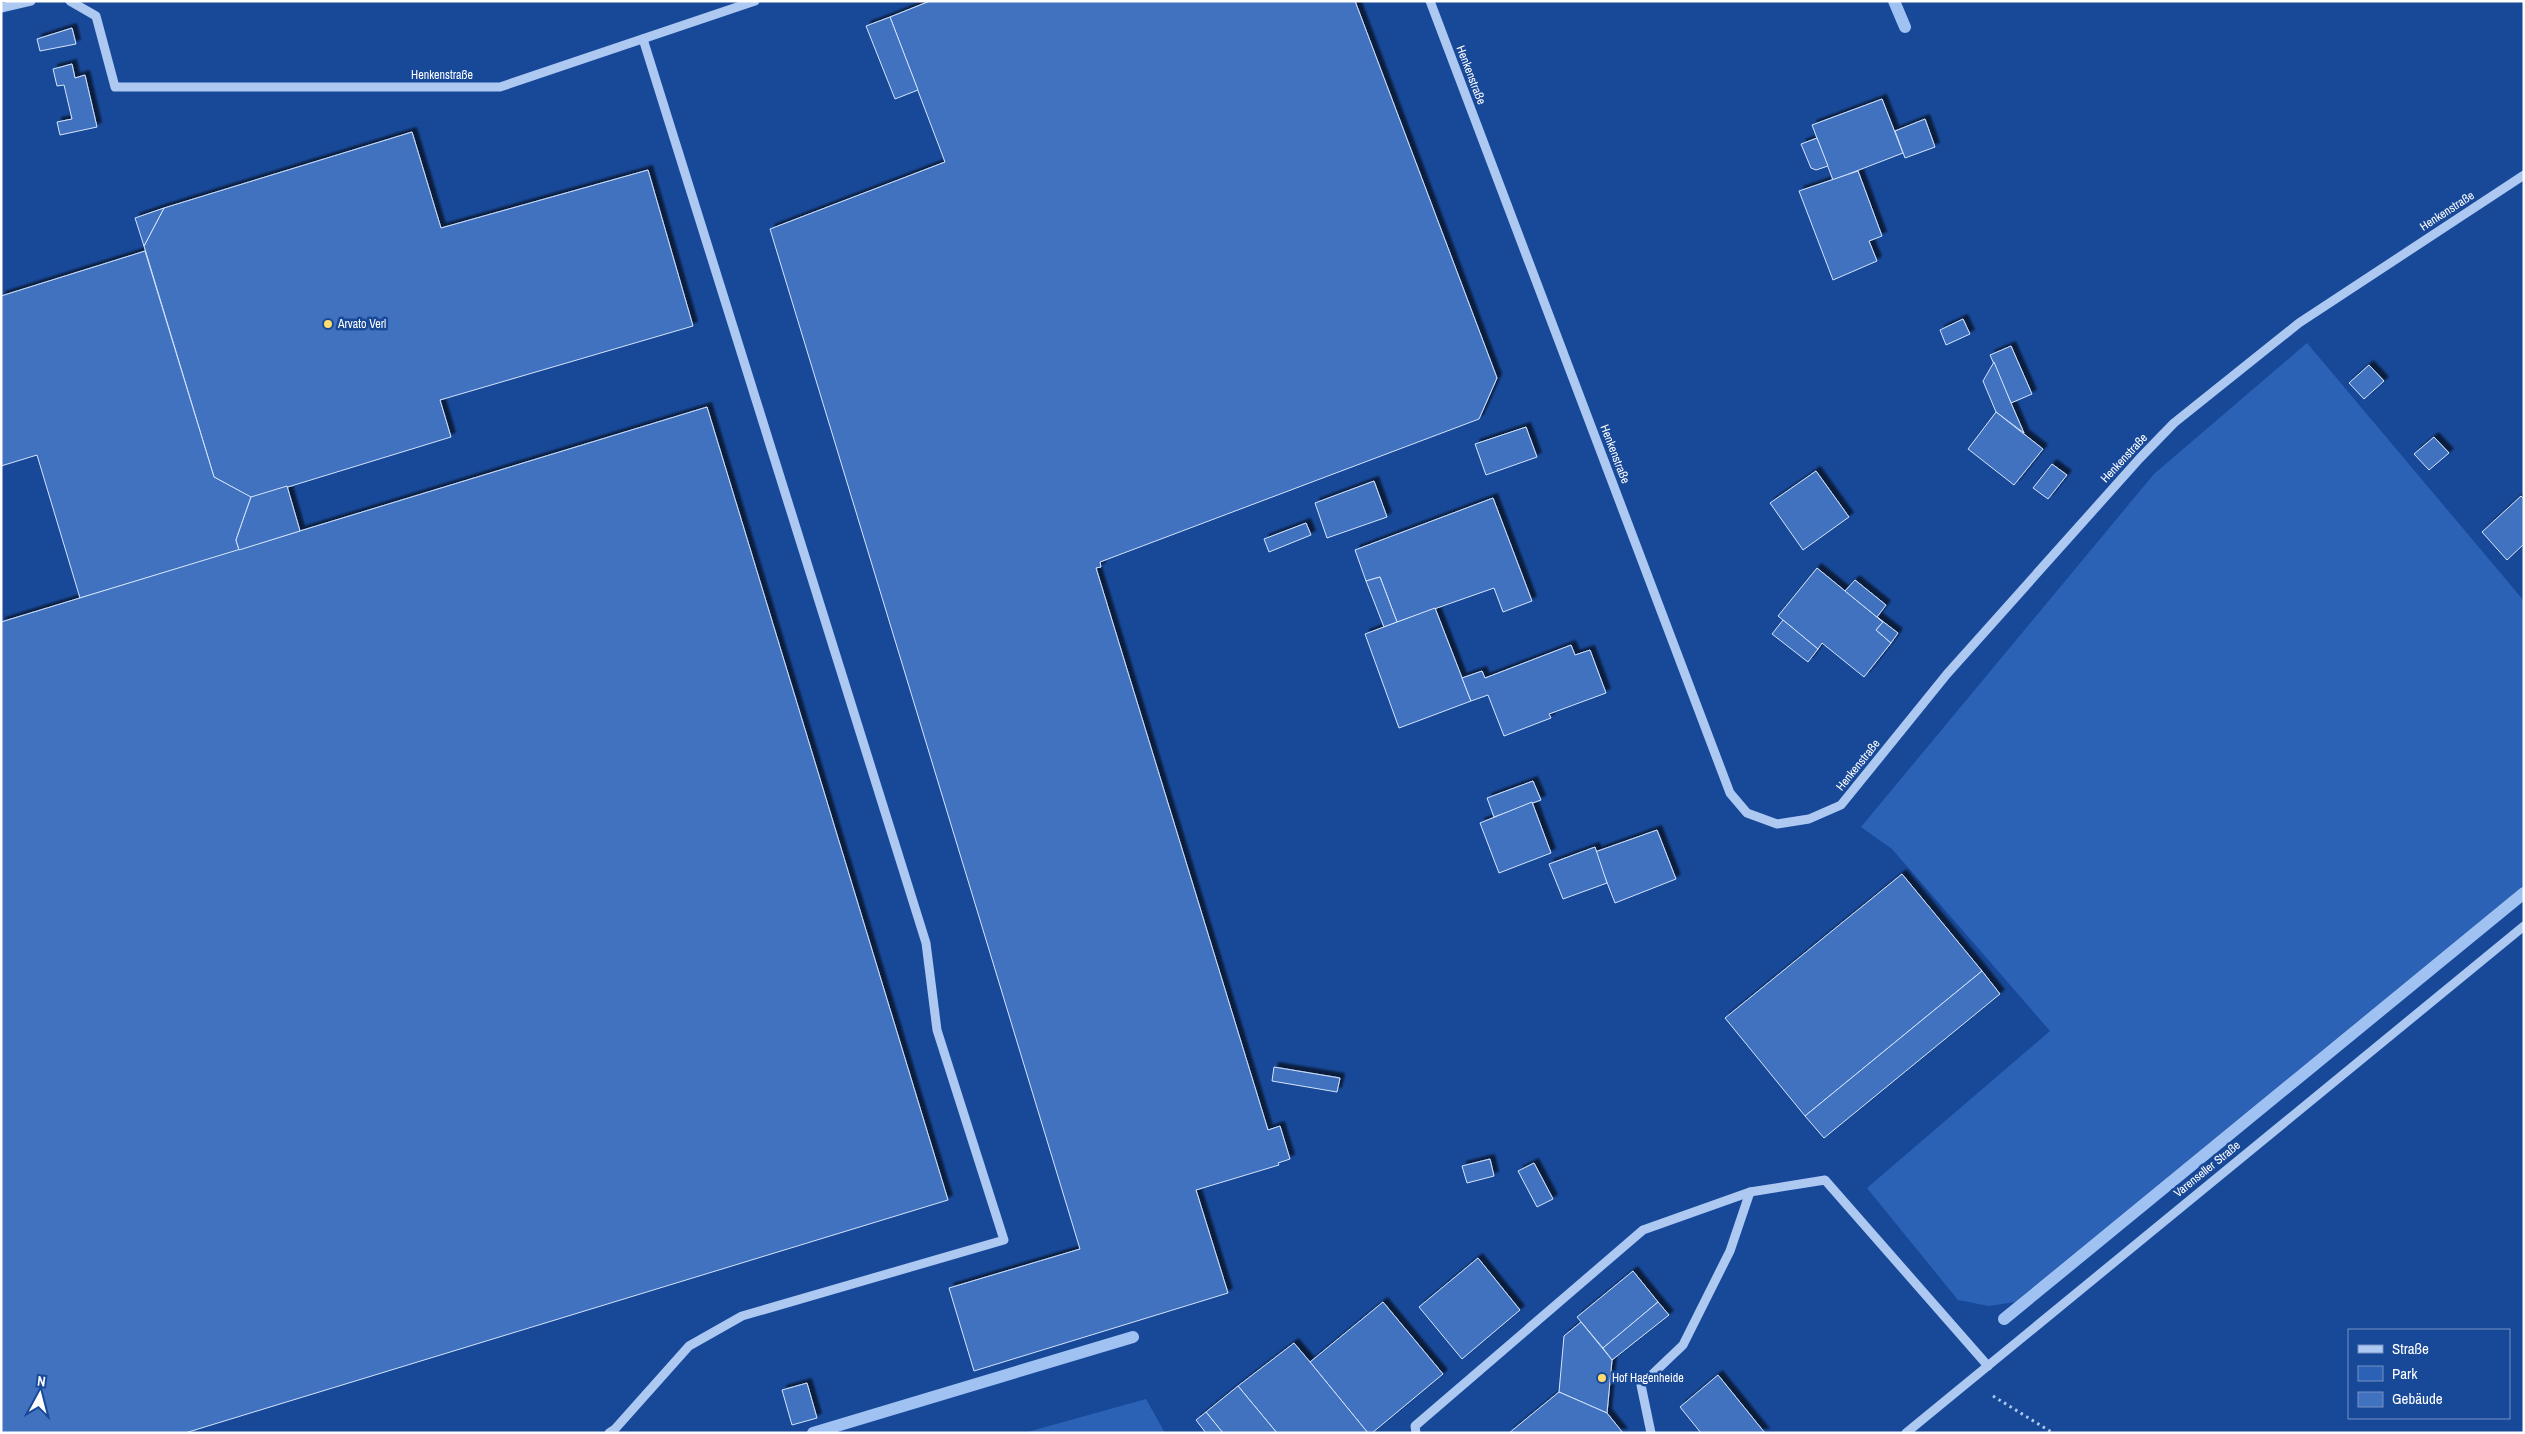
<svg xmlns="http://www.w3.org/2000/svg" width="2525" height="1434" font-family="'Archivo Narrow',sans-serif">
<defs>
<filter id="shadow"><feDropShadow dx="4.5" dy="-4.5" stdDeviation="1" flood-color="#0009"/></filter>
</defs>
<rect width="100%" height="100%" fill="#184999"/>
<g fill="#2c62b6">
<path d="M2307,343L2524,601V885L2015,1302L1989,1306L1958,1300L1867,1188L2050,1031L1892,849L1861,827L2154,474Z"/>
<path d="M1146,1399L1165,1433H1024Z"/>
</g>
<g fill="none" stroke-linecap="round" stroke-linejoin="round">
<g stroke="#a0c2f3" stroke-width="12">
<path d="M1894,1L1905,27"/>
<path d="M2004,1319L2524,893"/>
<path d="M813,1433L1133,1337"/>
</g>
</g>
<g fill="#4172c0" stroke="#d4e4fc" filter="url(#shadow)">
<path d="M930,1H1355L1497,378L1479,419L1100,562L1101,567L1096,568L1268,1130L1280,1126L1290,1159L1278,1163L1279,1165L1196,1190L1228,1293L974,1371L949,1288L1080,1249L770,229L945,162L890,17Z"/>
<path d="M890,17L918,90L895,99L866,26Z"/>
<path d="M72,28L76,44L40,51L37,39Z"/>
<path d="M72,64L75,78L85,75L97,127L60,135L57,122L72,119L64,85L57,86L53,69Z"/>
<path d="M1882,99L1903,153L1833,180L1812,125Z"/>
<path d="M1925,119L1935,147L1905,158L1895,131Z"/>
<path d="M412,132L441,228L648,170L693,326L440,400L451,437L252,498L214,477L144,246L164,208Z"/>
<path d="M1817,138L1828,166L1816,170L1811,168L1801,144Z"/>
<path d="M1858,171L1882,236L1869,241L1877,261L1833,280L1799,191Z"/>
<path d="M164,208L144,246L135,218Z"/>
<path d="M145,251L214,477L251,497L236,540L239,550L80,598L37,455L1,466V296Z"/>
<path d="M1963,319L1970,334L1946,345L1940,330Z"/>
<path d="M2011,346L2032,394L2011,403L1990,355Z"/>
<path d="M1994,362L2011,403L2024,433L1996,412L1983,381Z"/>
<path d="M2369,365L2384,381L2364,399L2349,383Z"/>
<path d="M707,407L948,1200L185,1433H1V622Z"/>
<path d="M1996,412L2043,449L2014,485L1968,449Z"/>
<path d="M1526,427L1537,457L1486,475L1475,444Z"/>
<path d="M2434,437L2449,453L2429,470L2414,454Z"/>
<path d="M2052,464L2067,475L2048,499L2033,488Z"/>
<path d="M1816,471L1849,517L1803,550L1770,503Z"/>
<path d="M1374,481L1387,517L1327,538L1315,503Z"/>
<path d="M287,486L300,531L239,550L236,540L251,497Z"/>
<path d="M2521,496L2524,499V544L2507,560L2482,532Z"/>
<path d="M1493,498L1532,601L1503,612L1494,588L1397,622L1380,577L1366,581L1355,550Z"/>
<path d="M1306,523L1311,535L1269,552L1264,539Z"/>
<path d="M1817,568L1883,622L1876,630L1891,643L1864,677L1822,643L1818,649L1778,616Z"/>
<path d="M1380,577L1397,622L1384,627L1366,581Z"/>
<path d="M1855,580L1886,605L1877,617L1898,633L1891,643L1876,630L1883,622L1845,591Z"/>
<path d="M1435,608L1471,701L1399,728L1365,634Z"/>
<path d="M1783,620L1818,649L1808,662L1772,634Z"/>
<path d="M1571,645L1575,655L1590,650L1606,693L1549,714L1551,718L1504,736L1488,695L1471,701L1462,678L1482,671L1485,678Z"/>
<path d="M1533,781L1541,800L1494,817L1487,798Z"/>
<path d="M1532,802L1551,853L1499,873L1480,823Z"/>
<path d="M1657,830L1676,879L1615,903L1595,852Z"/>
<path d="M1595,847L1607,883L1563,899L1549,864Z"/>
<path d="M1902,874L1982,971L1805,1116L1725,1018Z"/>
<path d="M1982,971L2000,994L1824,1138L1805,1116Z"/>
<path d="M1274,1067L1340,1078L1337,1092L1272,1081Z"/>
<path d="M1490,1159L1494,1176L1467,1183L1462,1166Z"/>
<path d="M1534,1163L1553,1199L1537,1207L1518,1171Z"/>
<path d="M1478,1258L1520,1310L1462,1359L1419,1307Z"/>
<path d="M1633,1271L1658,1302L1603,1348L1577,1317Z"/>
<path d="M1383,1302L1443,1374L1372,1433H1368L1310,1362Z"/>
<path d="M1658,1302L1669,1315L1612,1360L1603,1348Z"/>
<path d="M1581,1322L1612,1360L1607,1413L1559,1392L1564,1336Z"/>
<path d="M1294,1343L1310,1362L1368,1433H1277L1238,1386Z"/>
<path d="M1718,1375L1765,1433H1701L1680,1407Z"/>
<path d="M807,1383L817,1418L792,1425L782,1390Z"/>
<path d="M1238,1386L1277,1433H1223L1206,1412Z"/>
<path d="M1559,1392L1607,1413L1623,1433H1509Z"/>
<path d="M1206,1412L1223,1433H1206L1196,1420Z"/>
</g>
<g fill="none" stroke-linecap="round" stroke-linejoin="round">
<path stroke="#adc8f1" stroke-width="3" stroke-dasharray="2.5 4" stroke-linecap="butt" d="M1993,1396L2053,1433"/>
<g stroke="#adc8f1" stroke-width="9">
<path d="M70,1L96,16L115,87H500L755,1"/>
<path d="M1430,1L1730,793L1747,813L1777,824L1809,819L1841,805L1947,674L2140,458L2174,423L2299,323L2524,175"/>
<path d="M1,8L31,1"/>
<path d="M609,1433L615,1429L689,1346L742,1316L1004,1240L937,1030L926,943L643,39"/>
<path d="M1416,1433L1415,1426L1643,1230L1750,1192L1825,1180L1988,1366"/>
<path d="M1651,1433L1641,1385L1683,1345L1730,1251L1750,1192"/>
<path d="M1906,1433L2524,926"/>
</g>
</g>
<g fill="#ffdd6d" stroke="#184999" stroke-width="2">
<circle cx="328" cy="324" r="5"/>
<circle cx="1602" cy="1378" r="5"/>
</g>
<g text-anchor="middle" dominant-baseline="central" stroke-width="5" stroke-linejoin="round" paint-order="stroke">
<g font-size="12" fill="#fff" stroke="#184999">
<text x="442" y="75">Henkenstraße</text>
<text transform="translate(1471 75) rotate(69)">Henkenstraße</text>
<text transform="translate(2447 211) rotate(-33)">Henkenstraße</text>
<text transform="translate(1615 454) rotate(69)">Henkenstraße</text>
<text transform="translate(2124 458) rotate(-47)">Henkenstraße</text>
<text transform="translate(1858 765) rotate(-51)">Henkenstraße</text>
<text transform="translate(2207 1169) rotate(-39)">Varenseller Straße</text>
</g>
<g font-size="12" fill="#fff" stroke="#184999" text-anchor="start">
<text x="338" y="324">Arvato Verl</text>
<text x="1612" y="1378">Hof Hagenheide</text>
</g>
</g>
<rect width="2525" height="1434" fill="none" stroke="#ffffff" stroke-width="5"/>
<rect x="2348" y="1329" width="162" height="90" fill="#184999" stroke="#7492c2"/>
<rect x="2358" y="1345" width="25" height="8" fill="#adc8f1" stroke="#7492c2"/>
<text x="2392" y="1354" font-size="15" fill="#ffffff">Straße</text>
<rect x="2358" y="1366" width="25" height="15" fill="#2c62b6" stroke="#7492c2"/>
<text x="2392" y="1379" font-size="15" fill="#ffffff">Park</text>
<rect x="2358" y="1392" width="25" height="15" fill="#4172c0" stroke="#7492c2"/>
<text x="2392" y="1404" font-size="15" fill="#ffffff">Gebäude</text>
<g transform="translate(40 1394) rotate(7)" stroke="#184999" stroke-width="4" paint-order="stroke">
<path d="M0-4L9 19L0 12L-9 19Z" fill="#ffffff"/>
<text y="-8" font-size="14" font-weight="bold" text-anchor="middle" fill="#ffffff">N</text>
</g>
</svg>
